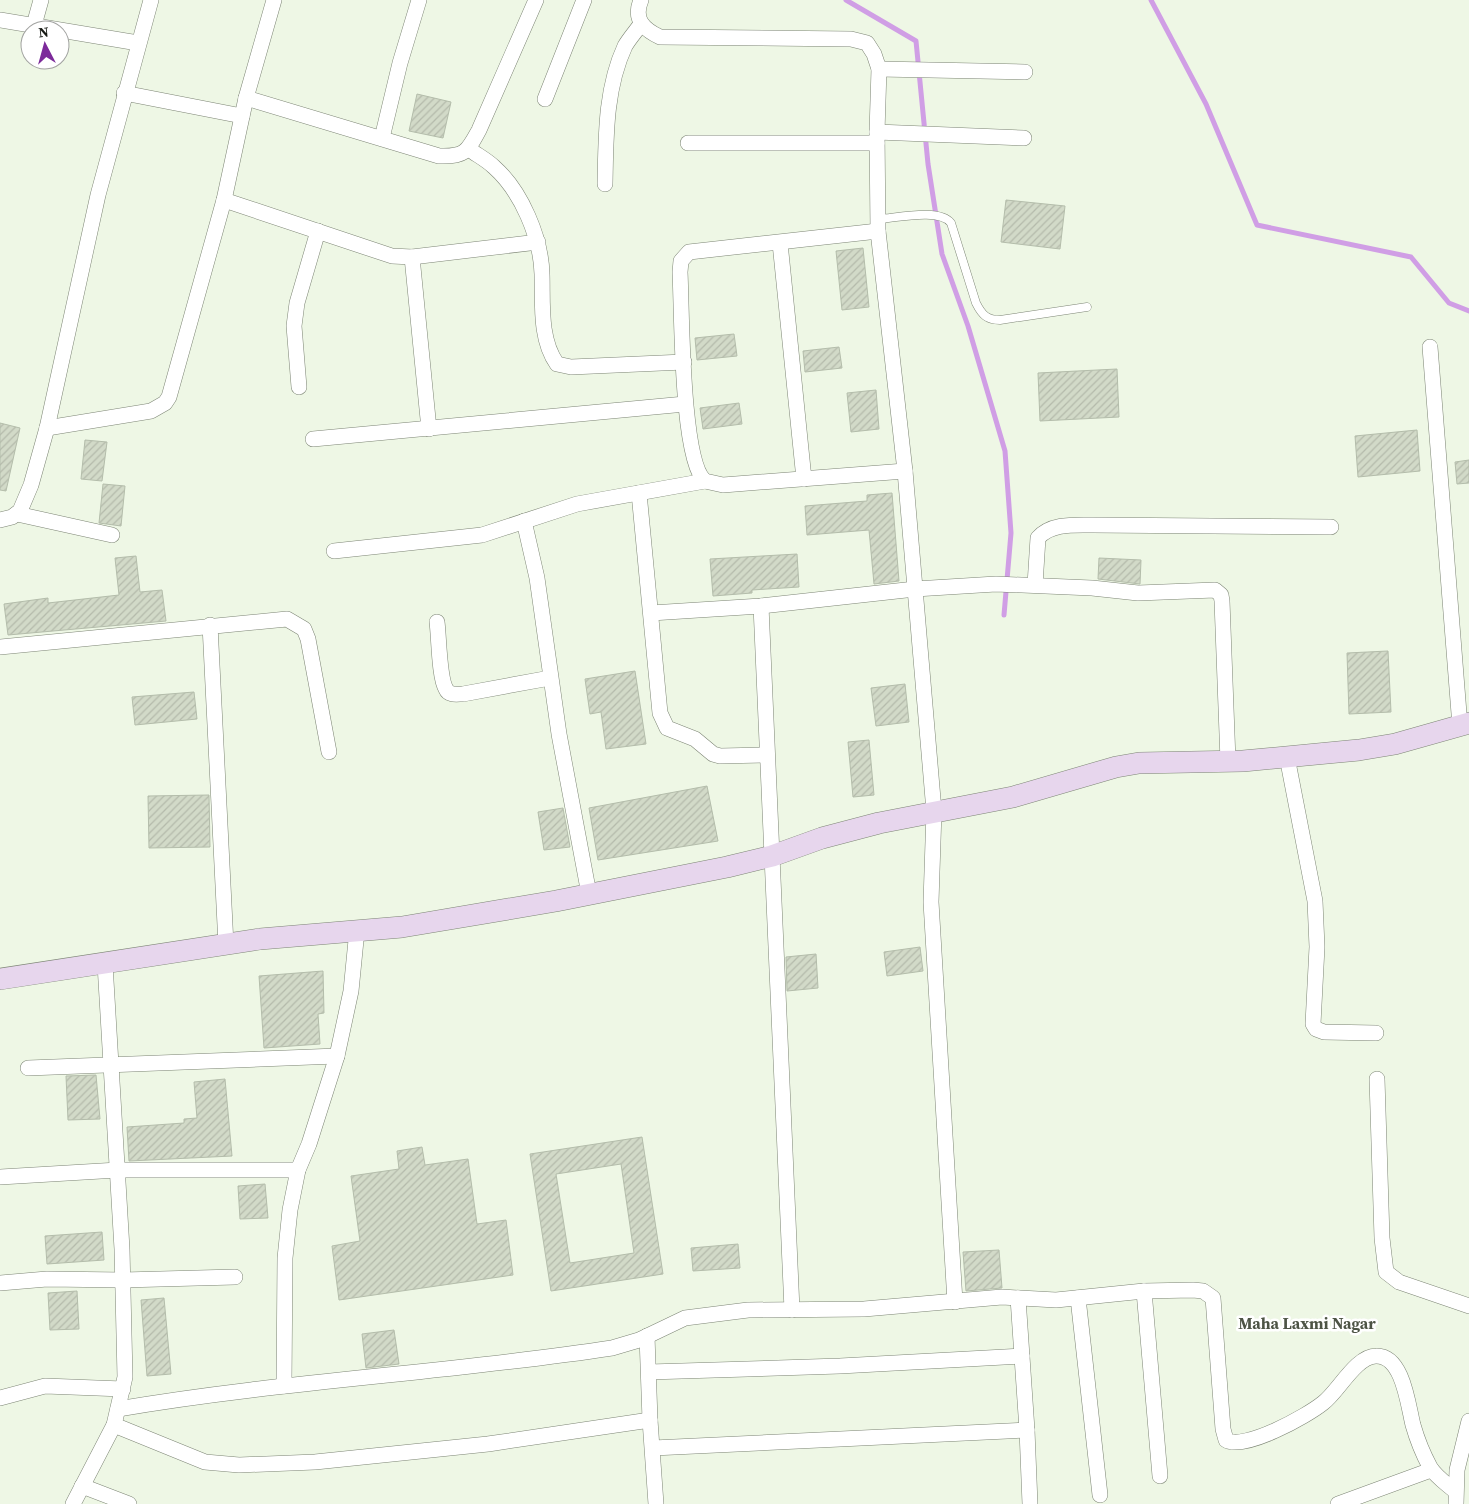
<svg xmlns="http://www.w3.org/2000/svg" width="1469" height="1504" font-family="'Source Serif 4',serif">
<defs>
<pattern id="building-hatch" width="6" height="6" patternUnits="userSpaceOnUse" patternTransform="scale(1.25)"><rect width="6" height="6" fill="#d2dac8"/><path d="M-1 1l2-2M0 6l6-6M5 7l2-2" fill="none" stroke="#b4baab"/></pattern>
</defs>
<rect width="100%" height="100%" fill="#eef7e5"/>
<g fill="none" stroke-linecap="round" stroke-linejoin="round">
<g stroke="#d09ee5" stroke-width="5">
<path d="M846,0L916,41L928,164L942,254L968,326L1005,451L1011,533L1004,615"/>
<path d="M1151,0L1206,104L1257,225L1411,257L1449,303L1469,311"/>
</g>
</g>
<g fill="url(#building-hatch)" stroke="#b4bdab" fill-rule="evenodd">
<path d="M417,94L451,102L443,138L409,131Z"/>
<path d="M1006,200L1065,206L1060,249L1001,242Z"/>
<path d="M863,248L869,307L842,310L836,251Z"/>
<path d="M734,334L737,356L697,360L695,338Z"/>
<path d="M839,347L842,368L805,372L803,351Z"/>
<path d="M1117,369L1119,417L1040,421L1038,373Z"/>
<path d="M876,390L879,429L851,432L847,393Z"/>
<path d="M739,403L742,424L703,429L700,408Z"/>
<path d="M0,423L20,428L6,491L0,490Z"/>
<path d="M1417,430L1420,471L1358,477L1355,436Z"/>
<path d="M85,440L107,442L102,481L81,479Z"/>
<path d="M1469,460V483L1457,484L1455,462Z"/>
<path d="M103,484L125,486L121,526L99,523Z"/>
<path d="M892,493L899,581L874,584L869,530L807,535L805,506L867,501V495Z"/>
<path d="M797,554L799,587L752,590V593L713,596L710,559Z"/>
<path d="M136,556L140,592L162,590L166,621L8,635L4,604L48,598V603L119,595L115,558Z"/>
<path d="M1099,558L1141,560L1140,584L1098,579Z"/>
<path d="M1388,651L1391,712L1349,714L1347,653Z"/>
<path d="M635,671L646,744L606,749L601,712L590,714L585,679Z"/>
<path d="M905,684L909,722L876,726L871,688Z"/>
<path d="M194,692L197,719L135,725L132,697Z"/>
<path d="M869,740L874,795L853,797L848,742Z"/>
<path d="M707,786L718,841L598,860L589,808Z"/>
<path d="M209,795L210,847L149,848L148,796Z"/>
<path d="M563,808L570,847L544,850L538,812Z"/>
<path d="M920,947L923,971L887,976L884,952Z"/>
<path d="M816,954L818,988L787,991L786,957Z"/>
<path d="M323,971L324,1013L318,1014L320,1044L264,1048L259,976Z"/>
<path d="M96,1075L100,1119L68,1120L66,1076Z"/>
<path d="M225,1079L232,1156L129,1161L127,1127L184,1123V1119L197,1118L194,1082Z"/>
<path d="M642,1137L663,1274L551,1291L530,1154ZM621,1164L634,1253L570,1263L556,1174Z"/>
<path d="M422,1147L425,1165L468,1159L477,1224L506,1220L513,1275L339,1300L332,1246L360,1241L351,1176L399,1169L397,1151Z"/>
<path d="M265,1184L268,1218L240,1219L238,1186Z"/>
<path d="M102,1232L104,1260L47,1264L45,1236Z"/>
<path d="M738,1244L740,1268L693,1271L691,1248Z"/>
<path d="M999,1250L1002,1288L966,1291L963,1252Z"/>
<path d="M77,1291L79,1329L50,1330L48,1293Z"/>
<path d="M164,1298L171,1374L147,1376L141,1300Z"/>
<path d="M394,1330L399,1364L366,1368L362,1334Z"/>
</g>
<g fill="none" stroke-linecap="round" stroke-linejoin="round">
<g stroke="#7d8575" stroke-width="9">
<path id="lane" d="M878,219C897,218 939,208 951,223L976,303C982,315 987,320 1000,320L1087,307"/>
</g>
<g stroke="#7d8575" stroke-width="16">
<g id="street">
<path d="M641,0C633,19 643,29 660,37L851,39L867,43L874,54L879,69L877,132L878,231L905,471L934,811L931,902L955,1302"/>
<path d="M0,20L138,43"/>
<path d="M34,25L41,0"/>
<path d="M879,69L1025,72"/>
<path d="M124,93L242,116"/>
<path d="M246,98L439,156C465,157 467,152 479,130L536,0"/>
<path d="M545,99L584,0"/>
<path d="M877,132L1024,138"/>
<path d="M382,138L400,63L419,0"/>
<path d="M688,143H877"/>
<path d="M469,149C477,155 487,160 494,167C521,191 541,237 542,274C543,302 539,339 557,364L571,367L684,362"/>
<path d="M605,184C606,138 605,89 625,46C629,39 636,31 641,24"/>
<path d="M224,200L392,256L412,257L538,242"/>
<path d="M878,231L689,252L681,261L680,272C682,310 681,461 705,481L723,485L905,471"/>
<path d="M780,243L804,479"/>
<path d="M412,257L429,429"/>
<path d="M1430,347L1460,726"/>
<path d="M299,387L294,326L297,303L318,231"/>
<path d="M47,428L151,411L165,403L169,397L224,200L246,98L274,0"/>
<path d="M313,439L685,404"/>
<path d="M639,493L660,713L667,728L695,739L713,754L720,756L767,755"/>
<path d="M17,514L112,535"/>
<path d="M0,520L12,517L20,511L31,485L47,428L98,195L151,0"/>
<path d="M524,521L537,578L559,734L589,894"/>
<path d="M334,551L482,535L577,504L705,481"/>
<path d="M1035,585L1038,538C1051,523 1074,525 1093,525L1331,527"/>
<path d="M761,606L792,1310"/>
<path d="M651,613L761,606L915,589L996,584L1092,588L1138,593L1215,590L1221,595L1222,601L1228,761"/>
<path d="M437,622C439,636 439,678 446,689C449,696 457,694 463,694L550,678"/>
<path d="M210,625L226,945"/>
<path d="M0,647L287,619L304,629L308,639L329,752"/>
<path d="M1287,757L1315,901L1317,947L1313,1024L1316,1029L1324,1032L1376,1033"/>
<path d="M28,1068L337,1056"/>
<path d="M1377,1079L1382,1238L1386,1272L1399,1282L1469,1306"/>
<path d="M0,1177L118,1170H298"/>
<path d="M0,1283L47,1279L123,1280L235,1277"/>
<path d="M1144,1291L1160,1476"/>
<path d="M1018,1298L1027,1430L1030,1504"/>
<path d="M1078,1298L1100,1495"/>
<path d="M647,1336L650,1420L656,1504"/>
<path d="M649,1372L840,1366L1022,1356"/>
<path d="M284,1386L285,1258L290,1210L298,1170L309,1144L337,1056L351,991L357,930"/>
<path d="M0,1398L45,1386L123,1389"/>
<path d="M118,1409C282,1381 448,1373 612,1348L639,1340L685,1318L748,1310L864,1309L1002,1297L1056,1300L1144,1291L1193,1290L1203,1291L1213,1298L1223,1429L1226,1440C1244,1451 1307,1416 1323,1403C1338,1392 1356,1356 1376,1356C1403,1355 1408,1405 1413,1425C1417,1439 1423,1454 1430,1467C1436,1477 1447,1484 1455,1491"/>
<path d="M114,1425L205,1462L239,1465L315,1462L488,1444L650,1420"/>
<path d="M653,1448L1027,1430"/>
<path d="M82,1486L129,1504"/>
<path d="M73,1504L114,1425L125,1377L122,1249L105,964"/>
<path d="M1338,1504L1431,1470"/>
<path d="M1456,1504L1457,1470L1469,1421"/>
</g>
</g>
<g stroke="#7d8575" stroke-width="22">
<path id="secondary" d="M0,979L260,939L402,927L556,901L727,867L772,856L822,838L879,823L1013,797L1116,767L1139,763L1243,761L1359,750L1395,744L1469,723"/>
</g>
<use href="#lane" stroke="#fff" stroke-width="8"/>
<use href="#street" stroke="#fff" stroke-width="15"/>
<use href="#secondary" stroke="#e7d6ed" stroke-width="21"/>
</g>
<g text-anchor="middle" dominant-baseline="central" stroke-width="5" stroke-linejoin="round" paint-order="stroke">
<g font-size="16" font-weight="bold" fill="#4d5445" stroke="#fff">
<text x="1307" y="1323">Maha Laxmi Nagar</text>
</g>
</g>
<g transform="translate(45 45) rotate(354)"><circle r="24" fill="#ffffff" stroke="#a2a3a1"/>
<path d="M0-4L9 19L0 12L-9 19Z" fill="#7c2a9a"/>
<text y="-8" font-size="14" font-weight="bold" text-anchor="middle" fill="#171a14">N</text>
</g>
</svg>
